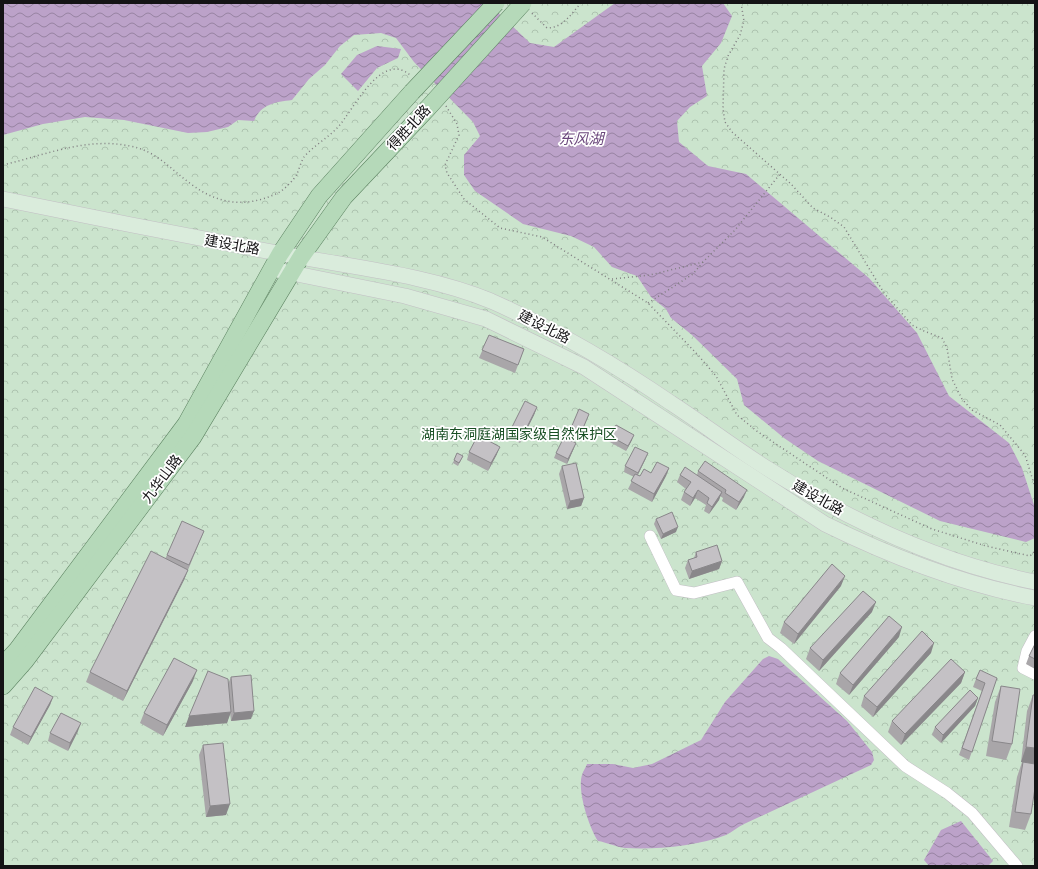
<svg xmlns="http://www.w3.org/2000/svg" width="1038" height="869" font-family="Rubik,'Noto Sans SC',sans-serif">
<defs>
<pattern id="forest-crowns" width="20" height="18" patternUnits="userSpaceOnUse"><rect width="20" height="18" fill="#cbe4cd"/><path d="M2 6a3 3 0 1 1 6 0M12 15a3 3 0 1 1 6 0" fill="none" stroke="#adc3af"/></pattern>
<pattern id="water-waves" width="16" height="10" patternUnits="userSpaceOnUse"><rect width="16" height="10" fill="#bca2c9"/><path d="M0 5q4-4 8 0t8 0" fill="none" stroke="#9883a2"/></pattern>
</defs>
<rect width="100%" height="100%" fill="#ece9ee"/>
<rect fill="url(#forest-crowns)" x="3" y="3" width="1032" height="863"/>
<g fill="url(#water-waves)">
<path d="M3,3H488L530,43L554,47L615,3H723L732,16L721,43L702,66L707,96L690,107L677,121L679,142L708,166L746,174L869,278L917,333L949,396L1009,443L1022,468L1035,508V538L1026,542L940,521L818,461L784,438L744,405L737,379L692,335L671,318L666,309L651,297L637,276L612,267L594,247L571,236L523,224L475,191L464,175V155L480,136L473,122L414,62L396,38L381,33L354,35L340,46L325,65L309,79L292,100C275,102 261,104 254,121L238,120L228,127L207,132L188,133L124,120L85,117L43,124L3,135Z"/>
<path d="M377,46L401,49L398,58L377,68L358,91L341,74L357,55Z"/>
<path d="M769,656L778,659L847,721L872,752L874,760L871,765L744,824C738,827 732,832 726,835C698,846 654,850 625,848C616,847 606,842 598,841C589,827 577,791 582,775C583,771 586,767 587,764H613L633,768L652,764L701,740L725,702L763,659Z"/>
<path d="M961,821L993,861L988,866H929L924,860L941,830Z"/>
</g>
<g fill="none" stroke-linecap="round" stroke-linejoin="round">
<g stroke="#c2bfc4" stroke-width="12">
<g id="minor">
<path d="M650,536L676,590L694,593L737,582L768,638L781,648L905,766L947,793L972,813L1017,866"/>
<path d="M1035,636L1027,651L1023,668L1035,674"/>
</g>
</g>
<g stroke="#c2bfc4" stroke-width="16">
<g id="secondary">
<path d="M3,199C100,219 197,238 294,256C358,268 431,276 491,301C554,329 614,364 671,403C705,425 738,451 773,472C854,523 941,563 1035,582"/>
<path d="M272,269L405,296L486,319L584,367L825,524C892,557 961,584 1035,598"/>
</g>
</g>
<g stroke="#5c8361" stroke-width="18">
<g id="primary">
<path d="M3,665L17,650L186,424L280,254L319,196L412,92"/>
<path d="M3,686L25,661L193,437L301,257L344,197L427,109"/>
</g>
</g>
<g stroke="#807e81" stroke-width="1.5" stroke-dasharray="1 3" stroke-linecap="butt">
<path d="M741,3L744,21L740,35L728,56L724,69L723,109L725,122L732,132L791,184L813,208L830,217L844,227L884,293L912,325L924,331L942,338L947,348L952,379L962,399L972,410L1000,425L1025,455L1035,487"/>
<path d="M532,13L547,28C563,28 571,14 581,3"/>
<path d="M446,106L457,124L459,135L445,165L447,173L464,199L500,228L542,237L648,303L698,355L716,376L737,415L758,432L842,488L890,510L932,529L986,546L1030,556L1035,551"/>
<path d="M3,165C45,155 86,137 130,146C157,151 170,169 191,184C219,205 246,208 278,193C284,190 294,180 297,174C299,169 301,162 304,157C313,146 328,138 338,127C353,111 381,50 410,75"/>
<path d="M612,279L650,275L703,262L735,230L780,174"/>
<path d="M648,303L693,274L703,262"/>
</g>
<use href="#minor" stroke="#fff" stroke-width="11"/>
<use href="#secondary" stroke="#daecdc" stroke-width="15"/>
<use href="#primary" stroke="#b5d9b9" stroke-width="17"/>
<g stroke="#5c8361" stroke-width="18" stroke-linecap="butt">
<g id="primary-bridge">
<path d="M412,92L496,3"/>
<path d="M427,109L523,3"/>
</g>
</g>
<use href="#primary-bridge" stroke="#b5d9b9" stroke-width="17"/>
</g>
<g fill="#a9a6a9">
<path d="M489,335L524,349L515,373L479,358Z"/>
<path d="M537,407L534,415L520,443L508,437L511,429Z"/>
<path d="M587,419L579,438L569,434L571,428Z"/>
<path d="M610,436L632,440L626,451L608,441Z"/>
<path d="M574,448L567,464L554,458L556,453Z"/>
<path d="M469,452L497,454L488,471L467,460Z"/>
<path d="M463,456L458,466L453,463L454,460Z"/>
<path d="M646,458L638,475L640,476L669,468L666,476L652,502L628,489L634,477L624,472L625,466Z"/>
<path d="M562,466L584,498L581,506L567,509L559,474Z"/>
<path d="M698,471L744,497L736,510L722,501L723,498L720,496L719,500L709,514L704,511L706,505L695,498L690,506L681,500L684,492L686,489L677,482L680,475H697Z"/>
<path d="M656,519L676,532L661,539L654,524Z"/>
<path d="M204,531L188,570L184,580L123,701L86,682L90,672L165,559L167,555Z"/>
<path d="M696,552L722,561L719,569L689,579L685,568L688,560L694,558Z"/>
<path d="M841,586L794,644L780,633L784,622Z"/>
<path d="M872,612L819,671L806,659L810,648Z"/>
<path d="M899,637L849,695L836,684L840,673Z"/>
<path d="M1035,644V669L1026,664L1029,656Z"/>
<path d="M931,653L873,717L861,706L864,696Z"/>
<path d="M965,672L961,683L901,745L888,732L892,721Z"/>
<path d="M231,677L251,719L231,721L230,713L227,723L185,727L228,684Z"/>
<path d="M997,678L969,760L959,755L982,691L973,687L976,679Z"/>
<path d="M193,681L163,736L140,723L144,713Z"/>
<path d="M1001,686L1012,744L1006,760L986,756L995,702Z"/>
<path d="M1033,695L1031,814L1025,830L1009,827L1017,777L1022,762H1021L1027,711Z"/>
<path d="M53,697L50,705L28,745L10,735L13,727Z"/>
<path d="M978,698L975,706L941,743L932,735L935,727Z"/>
<path d="M78,731L68,751L48,741L50,733Z"/>
<path d="M203,745L226,815L206,817L199,755Z"/>
</g>
<g fill="#89878a">
<path d="M537,407L534,415L520,443L523,435Z"/>
<path d="M634,435L632,440L626,451L628,446Z"/>
<path d="M576,443L574,448L567,464L568,459Z"/>
<path d="M500,447L497,454L488,471L491,463Z"/>
<path d="M648,453L646,458L636,478L638,473Z"/>
<path d="M669,468L666,476L652,502L654,494Z"/>
<path d="M698,490L695,498L690,506L693,498Z"/>
<path d="M747,490L744,497L736,510L739,502Z"/>
<path d="M722,492L719,500L709,514L712,507Z"/>
<path d="M584,498L581,506L567,509L570,501Z"/>
<path d="M678,527L676,532L661,539L663,534Z"/>
<path d="M722,561L719,569L689,579L692,571Z"/>
<path d="M188,570L184,580L123,701L127,691Z"/>
<path d="M845,576L841,586L794,644L798,634Z"/>
<path d="M876,602L872,612L819,671L823,660Z"/>
<path d="M902,627L899,637L849,695L853,685Z"/>
<path d="M934,643L931,653L873,717L877,707Z"/>
<path d="M197,670L193,681L163,736L167,725Z"/>
<path d="M965,672L961,683L901,745L905,734Z"/>
<path d="M53,697L50,705L28,745L31,737Z"/>
<path d="M978,698L975,706L941,743L943,735Z"/>
<path d="M254,711L251,719L231,721L234,713Z"/>
<path d="M231,712L227,723L185,727L189,716Z"/>
<path d="M81,723L78,731L68,751L70,743Z"/>
<path d="M1026,747L1035,748V764L1021,762Z"/>
<path d="M230,804L226,815L206,817L210,806Z"/>
</g>
<g fill="#c4c1c5" stroke="#89878a">
<path d="M489,335L524,349L518,365L482,350Z"/>
<path d="M525,401L537,407L523,435L511,429Z"/>
<path d="M579,409L589,414L581,433L571,428Z"/>
<path d="M616,425L634,435L628,446L610,436Z"/>
<path d="M478,435L500,447L491,463L469,452Z"/>
<path d="M564,437L576,443L568,459L556,453Z"/>
<path d="M635,447L648,453L638,473L625,466Z"/>
<path d="M457,453L463,456L459,463L454,460Z"/>
<path d="M705,461L747,490L739,502L725,493L726,490L698,471Z"/>
<path d="M657,462L669,468L654,494L631,481L635,474L640,476L644,469L651,473Z"/>
<path d="M576,463L584,498L570,501L562,466Z"/>
<path d="M685,467L722,492L712,507L707,503L709,498L698,490L693,498L684,492L691,482L680,475Z"/>
<path d="M672,512L678,527L663,534L656,519Z"/>
<path d="M182,521L204,531L189,565L167,555Z"/>
<path d="M717,545L722,561L692,571L688,560L697,557L696,552Z"/>
<path d="M151,551L188,570L127,691L90,672Z"/>
<path d="M832,564L845,576L798,634L784,622Z"/>
<path d="M863,591L876,602L823,660L810,648Z"/>
<path d="M889,616L902,627L853,685L840,673Z"/>
<path d="M922,631L934,643L877,707L864,696Z"/>
<path d="M1035,644V659L1029,656Z"/>
<path d="M174,658L197,670L167,725L144,713Z"/>
<path d="M951,659L965,672L905,734L892,721Z"/>
<path d="M980,670L997,678L972,752L962,748L985,683L976,679Z"/>
<path d="M208,671L228,679L231,712L189,716Z"/>
<path d="M251,675L254,711L234,713L231,677Z"/>
<path d="M1001,686L1020,689L1012,744L992,741Z"/>
<path d="M35,687L53,697L31,737L13,727Z"/>
<path d="M970,690L978,698L943,735L935,727Z"/>
<path d="M1033,695H1035V748L1026,747Z"/>
<path d="M61,713L81,723L70,743L50,733Z"/>
<path d="M223,743L230,804L210,806L203,745Z"/>
<path d="M1023,762L1035,764V788L1031,814L1015,812Z"/>
</g>
<g text-anchor="middle" dominant-baseline="central" stroke-width="3.5" stroke-linejoin="round" paint-order="stroke">
<g font-size="14" fill="#141315" stroke="#fff">
<text transform="translate(409 128) rotate(-47)">得胜北路</text>
<text transform="translate(232 245) rotate(10)">建设北路</text>
<text transform="translate(544 327) rotate(27)">建设北路</text>
<text transform="translate(162 479) rotate(-53)">九华山路</text>
<text transform="translate(818 498) rotate(29)">建设北路</text>
</g>
<g font-size="14" fill="#184f23" stroke="#fff">
<text x="519" y="434">湖南东洞庭湖国家级自然保护区</text>
</g>
<g font-size="15" font-style="italic" fill="#6b477c" stroke="#fff">
<text x="581" y="139">东风湖</text>
</g>
</g>
<rect width="1038" height="869" fill="none" stroke="#141315" stroke-width="8"/>
</svg>
